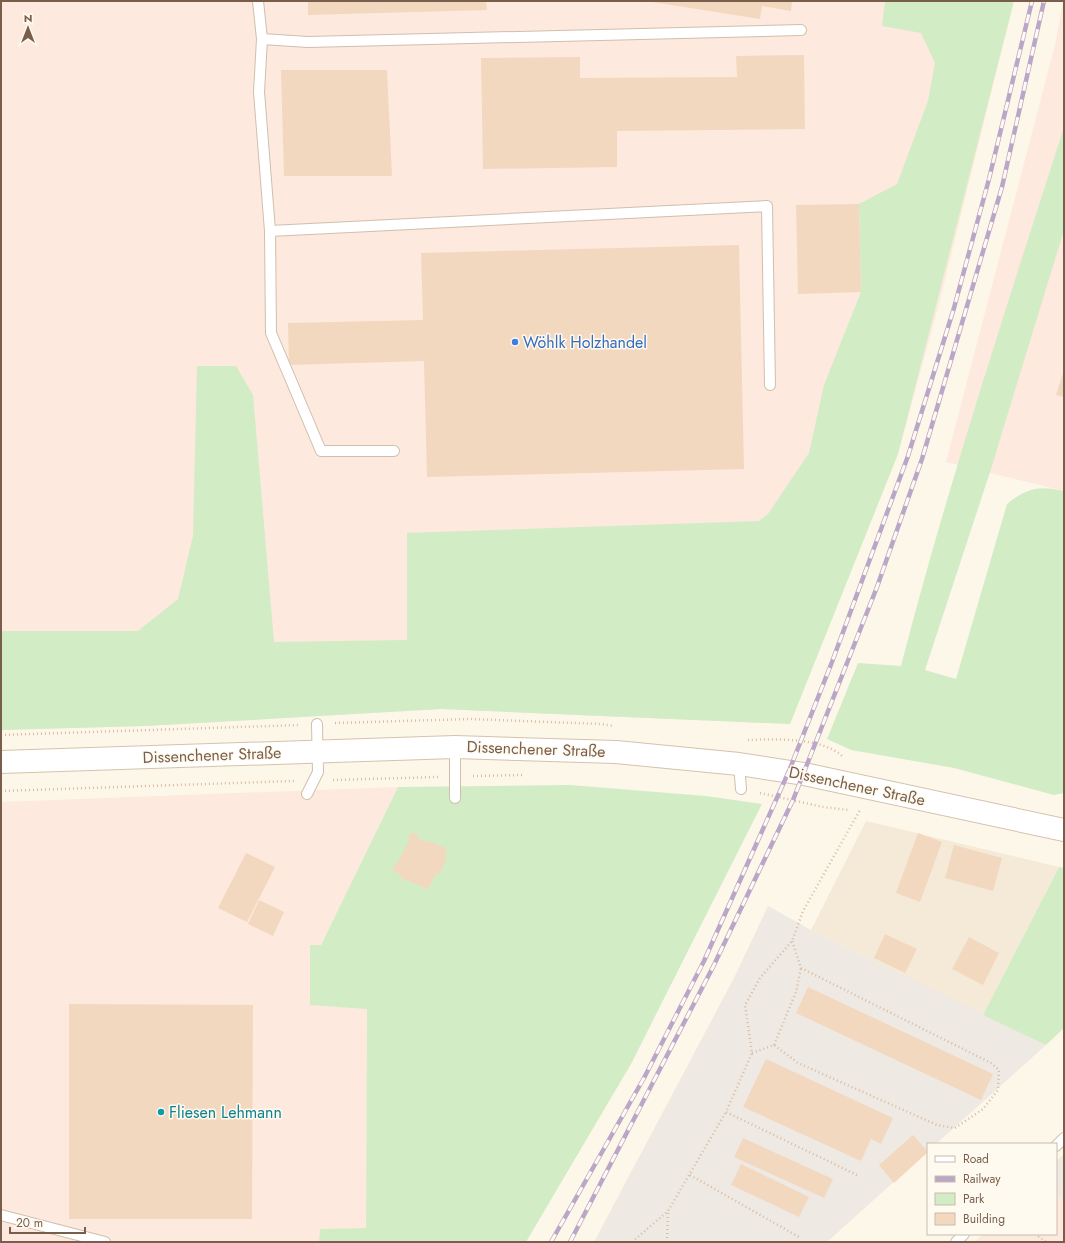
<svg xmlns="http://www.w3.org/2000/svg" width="1065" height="1243" font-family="Jost,sans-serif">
<rect width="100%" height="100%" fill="#fdf7e9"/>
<path fill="#f5ead7" d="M866,821L1059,867L983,1015L811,930Z"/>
<g fill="#fde9dd">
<path d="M1,1H1014L939,304L898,454L790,724L441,709L145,726L1,730Z"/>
<path d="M1063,1H1064V491L946,462L1056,41Z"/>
<path d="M398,787L321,945H310L367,1008L366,1228L320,1229L319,1242H1V802Z"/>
<path d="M1056,1194L1064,1201V1242H975L983,1234H1056Z"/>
</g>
<g fill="#eee9e2">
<path d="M768,906L811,930L1046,1045L936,1144H928V1151L827,1242H594L734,978Z"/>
<path d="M1064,1154V1201L1056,1194V1161Z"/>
</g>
<g fill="#d2ecc6">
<path d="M885,1H1014L898,454L790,724L441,709L145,726L1,730V631H138L178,599L193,536L197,366H236L253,395L274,642L407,640V533L759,521L768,514L809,453L824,385L861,292L859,204L897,184L928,101L935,63L921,33L882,26Z"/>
<path d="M1064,127V230L990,472L925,670L956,679L1007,504C1027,488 1039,485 1064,491V793L1054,795L954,768L851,750L827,739L858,663L901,666C948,484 1007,305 1064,127Z"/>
<path d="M570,785L706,796L762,804L631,1064L526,1242H319L320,1229L366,1228L367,1009L310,1005V945H321L398,787Z"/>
<path d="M1059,867L1064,868V1028L1046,1045L983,1015Z"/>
</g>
<g fill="#f3d8c0">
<path d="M308,1H486L487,10L308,15Z"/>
<path d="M646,1H792L791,11L762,6L760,19Z"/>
<path d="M804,55L805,129L617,131V167L483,169L481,58L580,57V78L737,77L736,56Z"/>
<path d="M281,70H387L392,176H284Z"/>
<path d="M859,204L861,292L798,294L796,205Z"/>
<path d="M739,245L744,469L427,477L424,361L289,365L288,323L423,320L421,253Z"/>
<path d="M1064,370V397L1056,395Z"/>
<path d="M413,833L417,834L418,838L429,843L430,841L447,849L444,857L447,858L439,875L436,874L428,889L399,877L400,873L394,872L392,866L396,865L409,841V834Z"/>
<path d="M918,833L942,842L920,902L896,893Z"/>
<path d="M954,845L1002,858L993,891L945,878Z"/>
<path d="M246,853L275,867L247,922L218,908Z"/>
<path d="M259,900L284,912L273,936L248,924Z"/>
<path d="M885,934L917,949L905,973L874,958Z"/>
<path d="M969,937L999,953L983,985L952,969Z"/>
<path d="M808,987L993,1074L981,1100L796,1013Z"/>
<path d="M69,1004L253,1005L252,1219H69Z"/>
<path d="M766,1059L893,1118L881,1144L871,1139L861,1161L743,1107Z"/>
<path d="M913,1135L928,1152L894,1183L879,1165Z"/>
<path d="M743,1138L833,1179L824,1198L734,1157Z"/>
<path d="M741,1164L809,1197L799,1217L731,1185Z"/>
</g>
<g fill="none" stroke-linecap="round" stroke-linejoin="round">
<g stroke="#d0bfad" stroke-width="12">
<g id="service">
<path d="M258,1L262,39L259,92L270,231L271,333L321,451H394"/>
<path d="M262,39L308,42L801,30"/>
<path d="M270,231L767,206L770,385"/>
<path d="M455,747V798"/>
<path d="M739,764L741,789"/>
<path d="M307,794L318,772L317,724"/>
<path d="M1056,1146L1064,1138"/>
<path d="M1,1215L105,1242"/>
<path d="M956,1242L964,1234"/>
</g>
</g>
<g stroke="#d6c2ad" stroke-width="24">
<path id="secondary" d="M1,762L455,747L616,752L739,764L804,774L1064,830"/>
</g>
<g stroke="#d9bca2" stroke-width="2.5" stroke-dasharray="1 3" stroke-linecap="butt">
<path d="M335,723L470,719L601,724L614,726"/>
<path d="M1,735L300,725"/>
<path d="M748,740C775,739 823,737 843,757"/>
<path d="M473,776L522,775"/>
<path d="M333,780L438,777"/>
<path d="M1,791L294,781"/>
<path d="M760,793L823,807L849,810"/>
<path d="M774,1045L796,992L801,968"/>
<path d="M752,1053L774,1045L798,1063L937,1125L955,1128L983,1109L998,1090L999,1070L991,1063L801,968L792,941"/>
<path d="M690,1175L799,1237"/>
<path d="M857,1175L726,1112L752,1053L745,1005L760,978L792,941L803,911L860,810"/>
<path d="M1035,1234L1046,1242"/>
<path d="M632,1242L668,1211L726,1112"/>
<path d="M667,1242L668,1212"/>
</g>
<use href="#service" stroke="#fff" stroke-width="10"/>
<use href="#secondary" stroke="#fff" stroke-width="22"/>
<g stroke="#bba6c8" stroke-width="4.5">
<g id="rail">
<path d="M551,1242L644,1078L704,961L789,771L832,662L908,456L954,308L989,179L1032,1"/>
<path d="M570,1242L713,967L793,800L877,587L922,459L1002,187L1044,1"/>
</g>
</g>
<use href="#rail" stroke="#fffaf0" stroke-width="3" stroke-dasharray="9" stroke-linecap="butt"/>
</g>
<circle fill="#3f7fe0" stroke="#fffaf0" stroke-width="1.5" cx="515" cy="342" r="4"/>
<circle fill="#0f9aa8" stroke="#fffaf0" stroke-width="1.5" cx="161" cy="1112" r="4"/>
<g text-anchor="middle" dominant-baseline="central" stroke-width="3" stroke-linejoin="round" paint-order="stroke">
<g font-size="16" fill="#366cbe" stroke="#fffaf0" text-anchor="start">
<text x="523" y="342">Wöhlk Holzhandel</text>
</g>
<g font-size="16" fill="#795f4b" stroke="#fffaf0">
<text transform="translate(536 749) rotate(2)">Dissenchener Straße</text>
<text transform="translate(212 755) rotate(-2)">Dissenchener Straße</text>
<text transform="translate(857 786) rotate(12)">Dissenchener Straße</text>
</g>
<g font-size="16" fill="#0d838f" stroke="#fffaf0" text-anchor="start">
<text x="169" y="1112">Fliesen Lehmann</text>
</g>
</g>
<rect width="1065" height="1243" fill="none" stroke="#795f4b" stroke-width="4"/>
<rect x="927" y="1143" width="130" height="92" fill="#fffaf0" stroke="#c9bcae"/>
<rect x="935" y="1156" width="20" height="6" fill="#ffffff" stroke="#c9bcae"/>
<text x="963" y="1163" font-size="12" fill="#795f4b">Road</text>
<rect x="935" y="1176" width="20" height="6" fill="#bba6c8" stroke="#c9bcae"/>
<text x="963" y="1183" font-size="12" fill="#795f4b">Railway</text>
<rect x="935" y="1193" width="20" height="12" fill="#d2ecc6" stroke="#c9bcae"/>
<text x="963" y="1203" font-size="12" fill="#795f4b">Park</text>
<rect x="935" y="1213" width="20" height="12" fill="#f3d8c0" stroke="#c9bcae"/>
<text x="963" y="1223" font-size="12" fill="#795f4b">Building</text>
<g transform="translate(28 28)" stroke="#fffaf0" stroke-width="3" paint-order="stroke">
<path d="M0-3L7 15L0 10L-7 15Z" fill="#795f4b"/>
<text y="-6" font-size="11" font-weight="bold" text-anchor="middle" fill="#795f4b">N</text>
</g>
<path d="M10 1227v6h75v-6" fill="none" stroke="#795f4b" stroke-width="2"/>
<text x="16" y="1227" font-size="12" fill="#795f4b" stroke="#fffaf0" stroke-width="3" paint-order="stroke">20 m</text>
</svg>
